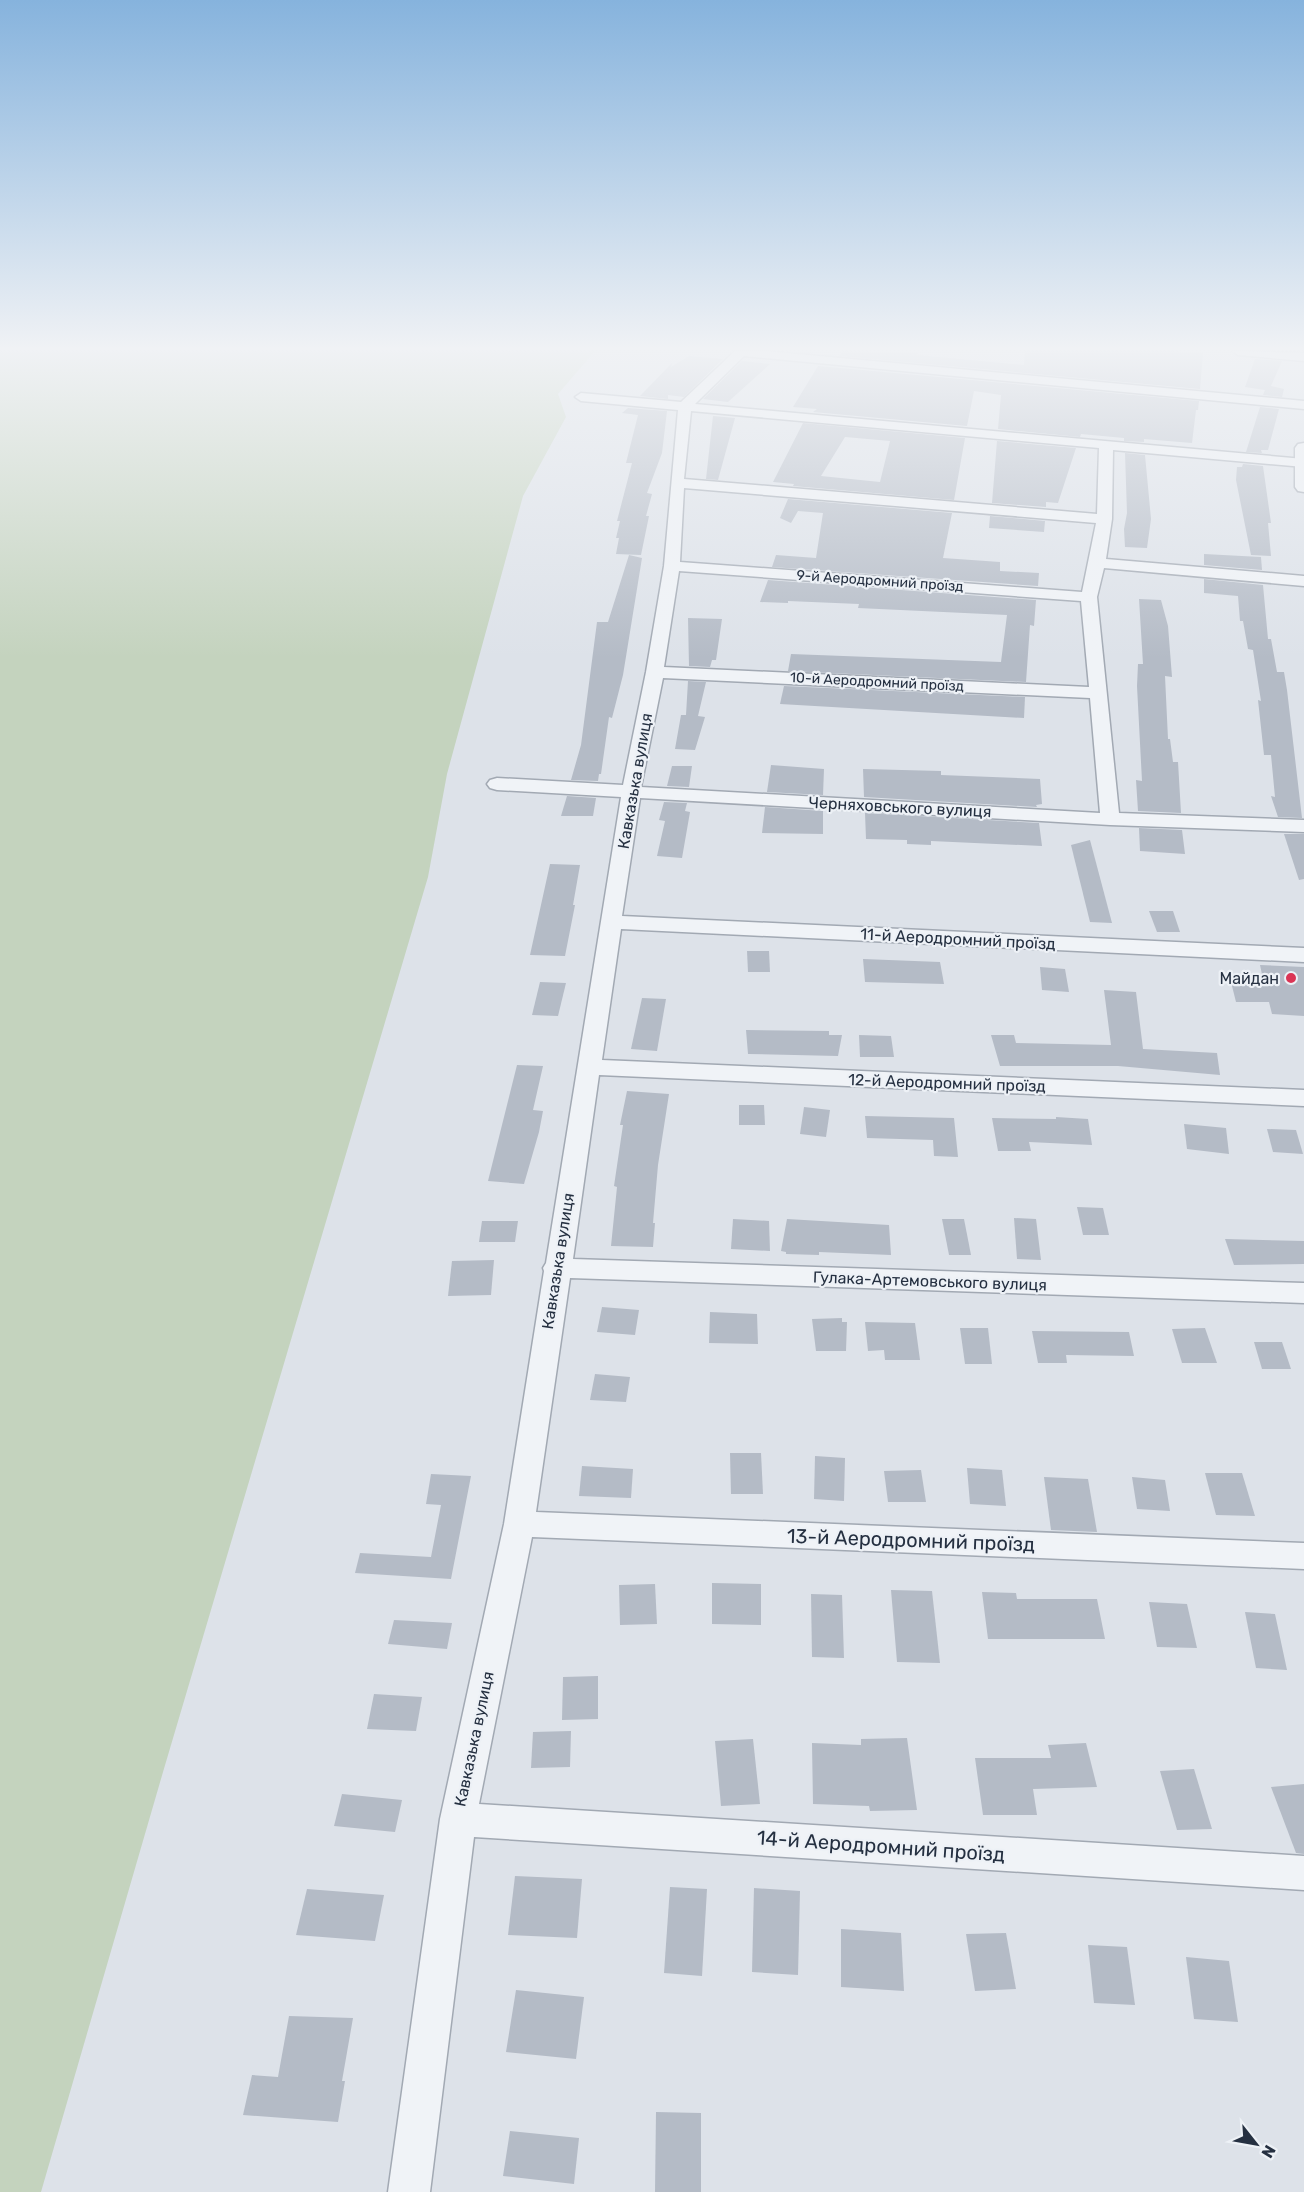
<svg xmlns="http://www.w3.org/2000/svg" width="1304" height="2192" font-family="Rubik,sans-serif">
<rect width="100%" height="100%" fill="#dde2e9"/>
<path fill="#c4d3be" d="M0,351H595L558,394L566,417L523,496L447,774L428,877L163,1772L41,2192H0Z"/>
<g fill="#b4bbc6" fill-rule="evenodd">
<path d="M843,351L918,353L917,355L1024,365L1025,351H1169L1203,353L1200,389L840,356Z"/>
<path d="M689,356L723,359L684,397L668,395V399L640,396L672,363L671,367Z"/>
<path d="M1255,359L1282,361L1271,386L1284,389L1282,397L1263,395L1265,390L1245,387Z"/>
<path d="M742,361L770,364L728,402L703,399Z"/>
<path d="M818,366L1199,401L1198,410H1196L1192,443L1144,439V442L1124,441V438L1081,434L1080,437L998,429L1001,395L974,391L967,426L813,412L817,409L793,407Z"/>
<path d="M1260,407L1279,409L1268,450H1261L1262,453L1246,452Z"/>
<path d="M628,408L667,411L662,453L647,493L652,494L646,516H649L641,555L616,554L619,538H616L620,521H617L632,463H626L638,415L622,413Z"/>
<path d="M713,416L735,418L718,480L706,479Z"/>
<path d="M803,423L965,438L954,500L793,486L794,484L773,482ZM845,437L890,441L880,482L821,476Z"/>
<path d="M997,441L1076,448L1058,503L1046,502V507L992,503Z"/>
<path d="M1125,453L1145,455L1151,519L1147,548L1125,547L1124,529L1127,513Z"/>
<path d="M1243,464L1263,466L1271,523H1268L1271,556L1251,555L1236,480L1237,467H1242Z"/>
<path d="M788,499L952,513L943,558L1000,562V571L1039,573L1038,586L772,567L776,555L816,558L823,513L798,511L791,523L780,518Z"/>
<path d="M990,516L1045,521L1044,532L989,528Z"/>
<path d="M1204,554L1261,557L1262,570L1204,565Z"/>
<path d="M629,555L642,558L623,675L612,718L609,717L601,774H599L598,781L571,780L581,745L597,622H608Z"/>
<path d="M1204,579L1263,585L1268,639H1271L1277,672H1284L1287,690L1302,818L1278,817L1271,796L1275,797L1271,755H1264L1258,700L1261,701L1253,650L1248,649L1243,621H1240L1238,596L1204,593Z"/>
<path d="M768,580L1036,600L1034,626L1030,625L1026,682L788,671L791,654L1001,662L1007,615L858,608L859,604L788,601V603L760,602Z"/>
<path d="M1139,599L1161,600L1168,626L1172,677L1165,676L1168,739H1170L1173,762H1178L1181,813L1138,811L1136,780L1142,781L1137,686L1138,664H1143Z"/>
<path d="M688,618L722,619L716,660H712L710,667L689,666Z"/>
<path d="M688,681L706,682L698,716L705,717L695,750L675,749L681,715H686Z"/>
<path d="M784,686L1025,697L1024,718L780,704Z"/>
<path d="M771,765L824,769L823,795L767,792Z"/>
<path d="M672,766H692L689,787L667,786Z"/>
<path d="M863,769L941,771V775L1040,779L1042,804L1036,805L1037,807L864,797Z"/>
<path d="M567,796L596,798L593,816H561Z"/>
<path d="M664,802L687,803L685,811L690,812L682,858L657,856L665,821L659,820Z"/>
<path d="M765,807L823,811V834L762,833Z"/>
<path d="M865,813L1039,823L1042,846L931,841V845L907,844V840L866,839Z"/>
<path d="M1139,828L1182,830L1185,854L1140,851Z"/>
<path d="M1284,834H1304V879L1299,880Z"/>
<path d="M1090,840L1112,923L1090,922L1071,845Z"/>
<path d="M550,864L580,865L573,905H575L565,956L530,955Z"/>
<path d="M1149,911H1173L1180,932H1157Z"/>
<path d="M747,951H769L770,972H748Z"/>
<path d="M863,959L940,962L944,984L865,982Z"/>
<path d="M1260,965L1304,967V1016L1272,1014L1269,1002H1236L1230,978L1263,979Z"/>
<path d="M1040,967L1065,969L1069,992L1042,990Z"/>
<path d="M540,982L566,983L558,1016L532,1015Z"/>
<path d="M1104,990L1136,992L1143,1049L1217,1053L1220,1075L1118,1066H1000L991,1035H1014L1016,1043L1111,1045Z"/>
<path d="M642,998L666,999L657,1051L631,1049Z"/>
<path d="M746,1030L829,1031V1035H842L838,1056L748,1054Z"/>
<path d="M859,1035L891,1036L894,1057H860Z"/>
<path d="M517,1065L543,1066L533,1110L543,1111L539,1132L524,1184L488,1181Z"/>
<path d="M627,1091L669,1094L658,1165L653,1223H655L653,1247L611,1246L617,1187L614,1186L623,1125H620Z"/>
<path d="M739,1105H764L765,1125H739Z"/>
<path d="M804,1107L830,1110L826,1137L800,1134Z"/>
<path d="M865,1116L954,1118L958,1157L934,1156L933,1140L867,1138Z"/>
<path d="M1056,1117L1088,1119L1092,1145L1029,1142L1031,1151H998L992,1118L1056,1119Z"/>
<path d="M1184,1124L1226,1128L1229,1154L1187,1149Z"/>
<path d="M1267,1129L1296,1130L1303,1154L1273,1152Z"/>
<path d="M1077,1207L1103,1208L1109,1235H1083Z"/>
<path d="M1014,1218L1036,1219L1041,1260L1017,1259Z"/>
<path d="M733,1219L769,1221L770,1251L731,1249Z"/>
<path d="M787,1219L889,1225L891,1255L819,1252V1255L786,1254V1252L781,1251Z"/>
<path d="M942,1219H964L971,1255H949Z"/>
<path d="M482,1221H518L515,1242H479Z"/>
<path d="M1225,1239L1304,1241V1264L1234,1265Z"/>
<path d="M494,1260L491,1295L448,1296L452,1261Z"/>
<path d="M602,1307L639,1310L635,1335L597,1332Z"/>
<path d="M710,1312L757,1314L758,1344L709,1343Z"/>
<path d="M842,1318V1322H847L846,1351H816L812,1319Z"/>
<path d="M865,1322L915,1323L920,1360H885L884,1350L868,1351Z"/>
<path d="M960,1328H988L992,1364H965Z"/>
<path d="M1205,1328L1217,1363H1182L1172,1329Z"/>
<path d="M1032,1331L1129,1332L1134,1356L1066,1355L1067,1363H1038Z"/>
<path d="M1254,1342H1282L1291,1369H1262Z"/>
<path d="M595,1374L630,1377L626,1402L590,1400Z"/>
<path d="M730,1453H761L763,1494H731Z"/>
<path d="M815,1456L845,1458L844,1501L814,1499Z"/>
<path d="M582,1466L633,1469L631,1498L579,1496Z"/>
<path d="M967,1468L1002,1470L1006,1506L970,1504Z"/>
<path d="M921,1470L926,1502H888L884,1471Z"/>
<path d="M1205,1473H1242L1255,1516L1216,1515Z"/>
<path d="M431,1474L471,1476L451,1579L355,1573L360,1553L431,1557L441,1505L426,1504Z"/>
<path d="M1044,1477L1088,1479L1097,1532L1051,1530Z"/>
<path d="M1132,1477L1165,1480L1170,1511L1137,1509Z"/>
<path d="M712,1583L761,1584V1625L712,1624Z"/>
<path d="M655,1584L657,1624L620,1625L619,1585Z"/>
<path d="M891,1590L932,1591L940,1663L897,1662Z"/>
<path d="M982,1592L1016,1593L1017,1599H1097L1105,1639H988Z"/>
<path d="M811,1594L842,1595L844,1658L812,1657Z"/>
<path d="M1149,1602L1187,1604L1197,1648L1157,1647Z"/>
<path d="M1245,1612L1275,1614L1287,1670L1256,1668Z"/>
<path d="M394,1620L452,1623L447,1649L388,1644Z"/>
<path d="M598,1676V1719L562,1720L563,1677Z"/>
<path d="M374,1694L422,1697L416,1731L367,1729Z"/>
<path d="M571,1731L570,1767L531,1768L533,1732Z"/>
<path d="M907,1738L917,1810L870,1811L869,1806L813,1804L812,1743L861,1745V1739Z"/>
<path d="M753,1739L760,1804L721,1806L715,1741Z"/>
<path d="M1086,1743L1097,1787L1033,1789L1037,1815H983L975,1758H1051L1048,1745Z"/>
<path d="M1194,1769L1212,1829L1177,1830L1160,1771Z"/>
<path d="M1304,1784V1854L1296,1853L1271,1787Z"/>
<path d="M342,1794L402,1800L395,1832L334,1826Z"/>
<path d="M515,1876L582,1879L577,1938L508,1935Z"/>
<path d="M670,1887L707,1889L702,1976L664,1973Z"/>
<path d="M754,1888L800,1891L798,1975L752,1972Z"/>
<path d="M307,1889L384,1895L375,1941L296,1935Z"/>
<path d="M841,1929L901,1933L904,1991L841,1987Z"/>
<path d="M1006,1933L1016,1989L975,1991L966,1934Z"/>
<path d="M1088,1945L1127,1947L1135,2005L1094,2003Z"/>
<path d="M1186,1957L1229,1961L1238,2022L1194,2019Z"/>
<path d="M516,1990L584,1997L576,2059L506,2052Z"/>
<path d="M289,2016L353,2018L342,2081H345L338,2122L243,2115L252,2075L278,2077Z"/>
<path d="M656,2112L701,2113V2192H655Z"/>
<path d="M510,2131L579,2138L574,2184L503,2176Z"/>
</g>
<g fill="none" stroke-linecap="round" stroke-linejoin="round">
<g stroke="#a2a9b3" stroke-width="3">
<g id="minor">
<path d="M735,351H765L1304,401V409L744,356L695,404L1304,459V467L1113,450L1112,519L1106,559L1304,576V586L1104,568L1097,597L1119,813L1304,820V832L1110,825L640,798L622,916L1304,948V962L621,929L602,1060L1304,1090V1106L599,1075L573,1259L1304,1283V1303L570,1278L536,1512L1304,1543V1569L532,1537L479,1804L1304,1856V1890L474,1837L430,2192H388L440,1819L504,1524L544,1271L543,1268L546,1263L621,797L497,790L490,788L487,784L490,780L497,778L623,785L646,672L664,566L678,410L581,401L575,397L581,393L681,402ZM691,411L1099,448L1097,514L684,479ZM684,488L1096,523L1082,592L680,562ZM679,571L1081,601L1089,687L664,667ZM663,678L1090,698L1100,813L641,787Z"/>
<path d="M1232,351L1304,353V361L1238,355Z"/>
</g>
</g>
<g stroke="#a2a9b3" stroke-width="3">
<path id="tertiary" d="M1304,443V492L1298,491L1295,487V448L1298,444Z"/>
</g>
<use href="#minor" fill="#f0f3f7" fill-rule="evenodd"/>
<use href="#tertiary" fill="#f0f3f7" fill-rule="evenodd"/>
</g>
<linearGradient id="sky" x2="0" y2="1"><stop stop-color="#86b3dd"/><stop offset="0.53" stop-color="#f0f2f5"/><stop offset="1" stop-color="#f0f2f5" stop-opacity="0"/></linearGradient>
<rect width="1304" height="658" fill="url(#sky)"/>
<circle fill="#db3555" stroke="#edf1f6" stroke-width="2" cx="1291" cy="978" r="6"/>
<g text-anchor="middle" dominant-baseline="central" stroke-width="4.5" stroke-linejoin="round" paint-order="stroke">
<g font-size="14" fill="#253041" stroke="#edf1f6">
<text transform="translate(880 581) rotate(4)">9-й Аеродромний проїзд</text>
<text transform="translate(877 682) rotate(3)">10-й Аеродромний проїзд</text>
</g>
<g font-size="16" fill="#253041" stroke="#edf1f6">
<text transform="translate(635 781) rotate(-80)">Кавказька вулиця</text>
<text transform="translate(900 807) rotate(3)">Черняховського вулиця</text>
<text transform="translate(958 939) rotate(3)">11-й Аеродромний проїзд</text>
<text transform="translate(947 1083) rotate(2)">12-й Аеродромний проїзд</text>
<text transform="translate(558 1261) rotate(-81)">Кавказька вулиця</text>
<text transform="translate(930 1281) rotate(2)">Гулака-Артемовського вулиця</text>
<text transform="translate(474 1739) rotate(-78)">Кавказька вулиця</text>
</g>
<g font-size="16" fill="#253041" stroke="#edf1f6" text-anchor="end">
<text x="1279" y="978">Майдан</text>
</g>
<g font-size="20" fill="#253041" stroke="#edf1f6">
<text transform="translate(911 1540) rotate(2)">13-й Аеродромний проїзд</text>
<text transform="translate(881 1846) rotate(4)">14-й Аеродромний проїзд</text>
</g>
</g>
<g transform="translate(1256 2144) rotate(121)" stroke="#edf1f6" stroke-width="4.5" paint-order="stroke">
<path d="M0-4.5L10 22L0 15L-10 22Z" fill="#253041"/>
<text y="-9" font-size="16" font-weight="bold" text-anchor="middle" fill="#253041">N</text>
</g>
</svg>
